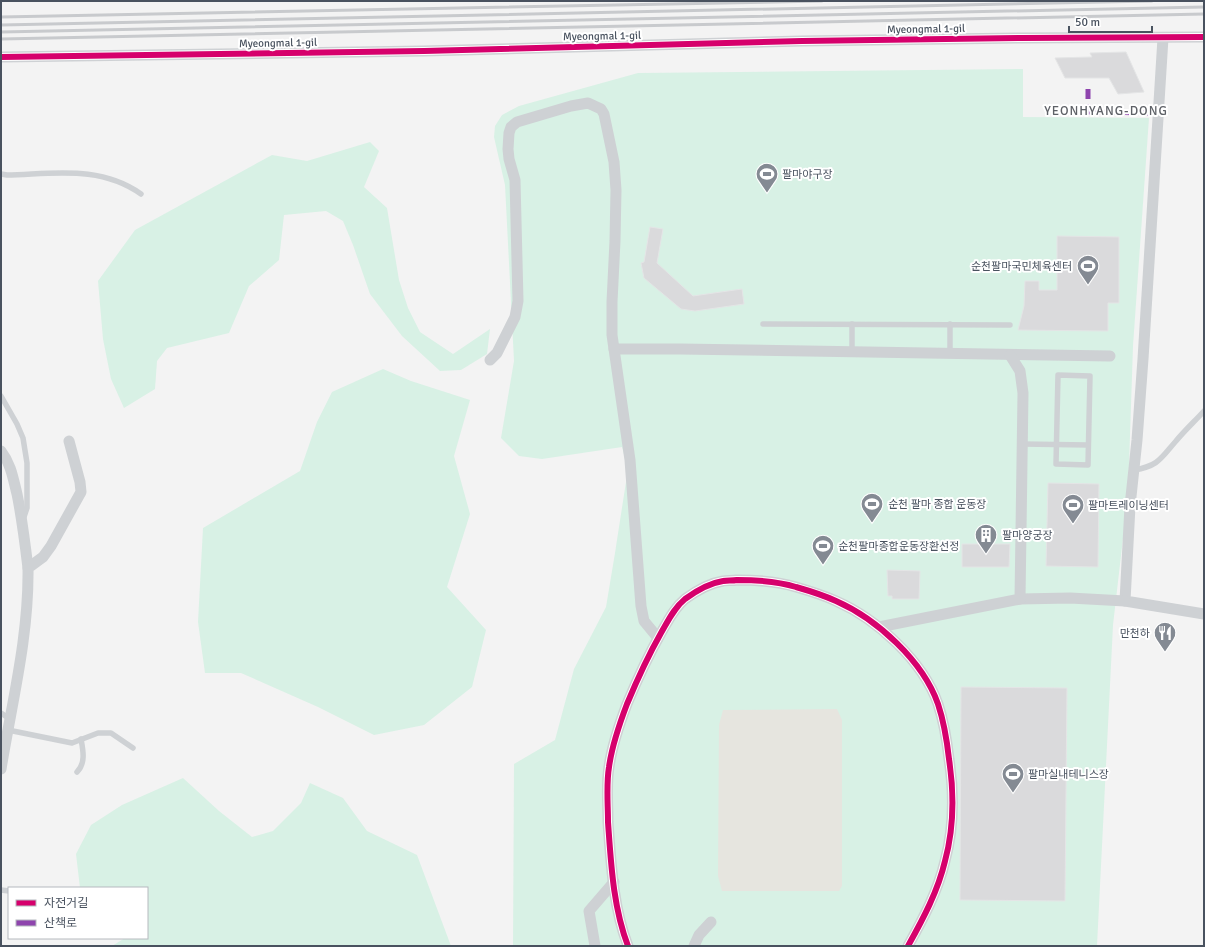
<svg xmlns="http://www.w3.org/2000/svg" width="1205" height="947" font-family="Signika,'Noto Sans KR',sans-serif">
<rect width="100%" height="100%" fill="#f3f3f3"/>
<g fill="#d8f1e5">
<path d="M1023,69V117L1149,118L1133,346L1128,495L1113,625L1097,946H513L514,764L555,740L574,669L606,607L615,553L628,469L622,447L542,459L519,456L501,438L514,361L505,185L494,137L495,126L502,115L519,106L638,73Z"/>
<path d="M370,142L379,151L364,187L387,208L399,280L408,308L420,332L453,354L490,329L487,354L461,370L440,371L402,336L370,294L353,245L343,221L326,211L284,215L279,260L249,286L229,333L167,348L157,361L155,389L124,408L111,379L103,339L98,281L135,230L272,155L307,161Z"/>
<path d="M383,369L411,381L470,400L454,456L470,514L447,587L486,630L472,687L424,725L374,735L318,707L241,673H205L198,622L203,528L300,471L317,422L332,392Z"/>
<path d="M183,778L219,811L252,837L273,831L301,803L310,783L343,798L367,831L417,855L451,946H112L125,938H147V888H80L76,854L91,825L122,805Z"/>
</g>
<path fill="#e6e5df" d="M837,709L842,720V886L839,891H722L718,876L719,725L723,710Z"/>
<g fill="#dadadc" stroke="#e4e5e6">
<path d="M1126,52L1144,92L1118,94L1109,78H1065L1055,58L1092,57L1090,53Z"/>
<path d="M650,227L663,229L657,263L693,296L742,289L744,304L695,311L681,309L644,278L641,263L644,262Z"/>
<path d="M1057,236L1119,237V303H1108V331L1018,330L1024,306L1025,281H1039V290H1057Z"/>
<path d="M1048,483L1099,484L1098,567L1046,566Z"/>
<path d="M962,544H1010L1009,567H962Z"/>
<path d="M887,570L920,571L919,599H892V596H888Z"/>
<path d="M961,687L1067,688L1065,901L960,900Z"/>
</g>
<g fill="none" stroke-linecap="round" stroke-linejoin="round">
<g stroke="#ced1d4" stroke-width="5.5">
<path d="M1,174L7,175C54,174 100,165 141,194"/>
<path d="M763,324L1010,325"/>
<path d="M950,324V353"/>
<path d="M852,351V324"/>
<path d="M1058,375L1090,376L1088,465L1056,464Z"/>
<path d="M1,396L17,424L23,438L27,463V508L24,517"/>
<path d="M1022,444L1088,445"/>
<path d="M1134,470C1159,466 1161,458 1176,441C1185,430 1195,421 1204,411"/>
<path d="M1,713L10,719"/>
<path d="M8,730L72,743L98,733H111L133,748"/>
<path d="M77,772C86,763 83,750 81,739"/>
<path d="M1,890L9,891"/>
</g>
<g stroke="#ced1d4" stroke-width="11">
<path d="M1163,38L1143,359L1137,440L1130,506L1125,601L1204,614"/>
<path d="M1,57L424,51L802,41L1022,38L1204,37"/>
<path d="M614,349H680L1110,356"/>
<path d="M490,360L497,353L515,317L518,301L515,180L509,159L508,149L509,133L511,127L517,122L571,106L588,103L601,109L604,114L614,162L616,190L615,241L612,302V335L630,460L641,606L644,621L658,638"/>
<path d="M1,451C11,464 13,478 17,494C22,518 25,543 28,568"/>
<path d="M1020,599L1070,598L1125,601"/>
<path d="M879,627L1020,599L1023,393L1020,371L1010,355"/>
<path d="M1,769C12,702 29,636 28,568L43,557L51,546L81,492L80,482L69,441"/>
<path d="M595,946L589,911L614,882"/>
<path d="M628,946C613,907 611,863 608,822C608,804 606,785 609,767C612,745 619,725 627,704C637,680 648,656 661,633C668,621 674,608 685,599C696,591 710,583 723,581C727,580 732,581 737,580C757,580 777,581 796,587C810,591 823,595 836,601C877,619 923,661 938,704C944,722 947,741 949,759C954,792 954,828 945,861C938,891 923,919 908,946"/>
<path d="M694,946L699,935L711,922"/>
</g>
<g stroke="#c8cacd" stroke-width="3">
<path d="M1,17L822,1"/>
<path d="M1,25L1152,1"/>
<path d="M1,32L1204,7"/>
<path d="M1,39L1204,14"/>
</g>
<path stroke="#8e44ad" stroke-width="5" stroke-dasharray="10 5" stroke-linecap="butt" d="M1088,89V112L1158,113"/>
<g stroke="#fff" stroke-width="8">
<g id="cycleway">
<path d="M1,57L424,51L802,41L1022,38L1204,37"/>
<path d="M628,946C613,907 611,863 608,822C608,804 606,785 609,767C612,745 619,725 627,704C637,680 648,656 661,633C668,621 674,608 685,599C696,591 710,583 723,581C727,580 732,581 737,580C757,580 777,581 796,587C810,591 823,595 836,601C877,619 923,661 938,704C944,722 947,741 949,759C954,792 954,828 945,861C938,891 923,919 908,946"/>
</g>
</g>
<use href="#cycleway" stroke="#d6006c" stroke-width="6"/>
</g>
<defs>
<g id="stadium-pin" transform="scale(1.15)"><path d="M0 17L-7.5 6A9.5 9.5 0 1 1 7.5 6Z" fill="#848a93" stroke="#fff"/><path d="M0-5a6.5 5 0 1 0 0 10a6.5 5 0 1 0 0-10ZM-3.5-1.8h7v3.6h-7Z" fill="#fff"/></g>
<g id="building-pin" transform="scale(1.15)"><path d="M0 17L-7.5 6A9.5 9.5 0 1 1 7.5 6Z" fill="#848a93" stroke="#fff"/><path d="M-4-6H4V6H1V3H-1V6H-4ZM-2.5-4.3h1.7v1.8h-1.7ZM.8-4.3h1.7v1.8H.8ZM-2.5-1h1.7V.8h-1.7ZM.8-1h1.7V.8H.8Z" fill="#fff"/></g>
<g id="restaurant-pin" transform="scale(1.15)"><path d="M0 17L-7.5 6A9.5 9.5 0 1 1 7.5 6Z" fill="#848a93" stroke="#fff"/><path d="M-5-6h1v4h1v-4h1v4h1v-4h1v5L-1.5 .5V6h-2V.5L-5-1ZM5-6V6H3V1.5H1.5Q1.5-4 5-6Z" fill="#fff"/></g>
</defs>
<g fill-rule="evenodd">
<use href="#stadium-pin" x="767" y="174"/>
<use href="#stadium-pin" x="1088" y="266"/>
<use href="#stadium-pin" x="872" y="504"/>
<use href="#stadium-pin" x="1073" y="505"/>
<use href="#building-pin" x="986" y="535"/>
<use href="#stadium-pin" x="823" y="546"/>
<use href="#restaurant-pin" x="1165" y="633"/>
<use href="#stadium-pin" x="1013" y="774"/>
</g>
<g text-anchor="middle" dominant-baseline="central" stroke-width="4" stroke-linejoin="round" paint-order="stroke">
<g font-size="11" fill="#49525f" stroke="#fff">
<text transform="translate(926 29) rotate(-1)">Myeongmal 1-gil</text>
<text transform="translate(602 36) rotate(-1)">Myeongmal 1-gil</text>
<text transform="translate(278 43) rotate(-1)">Myeongmal 1-gil</text>
</g>
<g font-size="11" fill="#49525f" stroke="#fff" text-anchor="start">
<text x="782" y="174">팔마야구장</text>
<text x="1072" y="266" text-anchor="end">순천팔마국민체육센터</text>
<text x="888" y="504">순천 팔마 종합 운동장</text>
<text x="1088" y="505">팔마트레이닝센터</text>
<text x="1002" y="535">팔마양궁장</text>
<text x="838" y="546">순천팔마종합운동장환선정</text>
<text x="1150" y="633" text-anchor="end">만천하</text>
<text x="1028" y="774">팔마실내테니스장</text>
</g>
<g font-size="13" letter-spacing="1" fill="#5e6167" stroke="#fff">
<text x="1106" y="111">YEONHYANG-DONG</text>
</g>
</g>
<rect width="1205" height="947" fill="none" stroke="#49525f" stroke-width="4"/>
<rect x="8" y="887" width="140" height="52" fill="#ffffff" stroke="#b6babf"/>
<rect x="16" y="900" width="20" height="6" fill="#d6006c" stroke="#b6babf"/>
<text x="44" y="907" font-size="12" fill="#49525f">자전거길</text>
<rect x="16" y="920" width="20" height="6" fill="#8e44ad" stroke="#b6babf"/>
<text x="44" y="927" font-size="12" fill="#49525f">산책로</text>
<path d="M1069 26v6h83v-6" fill="none" stroke="#49525f" stroke-width="2"/>
<text x="1075" y="26" font-size="12" fill="#49525f" stroke="#ffffff" stroke-width="3" paint-order="stroke">50 m</text>
</svg>
